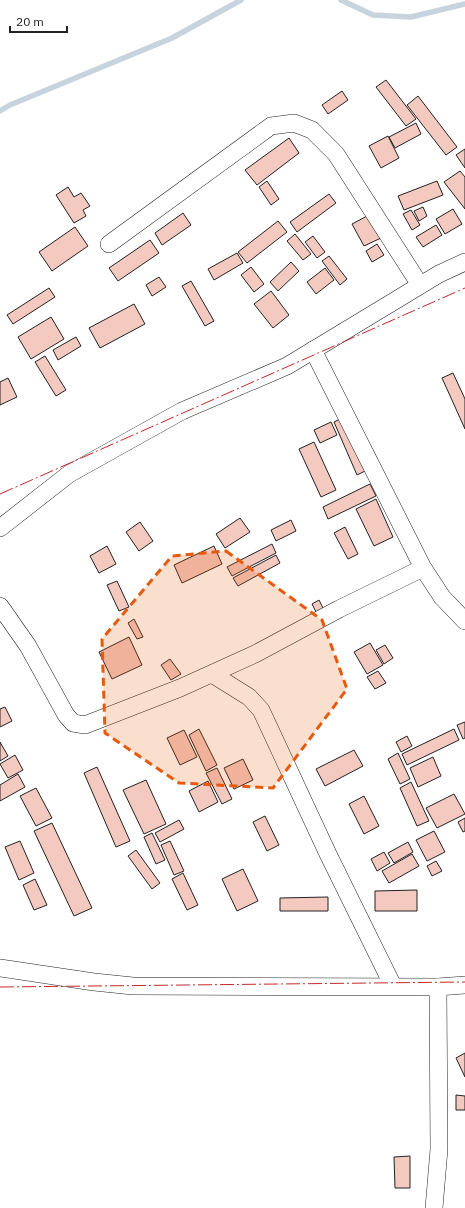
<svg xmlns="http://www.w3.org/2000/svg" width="465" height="1208" font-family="'IBM Plex Sans',sans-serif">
<rect width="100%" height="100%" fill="#fff"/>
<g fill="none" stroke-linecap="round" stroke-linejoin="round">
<g stroke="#c7d3dd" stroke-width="5.5">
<path d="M341,0L373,15L411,17L465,4"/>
<path d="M0,111L10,105L172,38L241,0"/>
</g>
</g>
<g fill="#f3c9c0" stroke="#222">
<path d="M386,80L416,119L406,126L376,87Z"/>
<path d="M342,91L348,100L328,114L322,105Z"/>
<path d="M418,96L457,147L446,155L407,105Z"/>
<path d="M416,123L421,134L395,148L389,137Z"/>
<path d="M388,136L399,158L381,168L369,146Z"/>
<path d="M289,138L299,153L257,185L245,170Z"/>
<path d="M465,149V168L456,155Z"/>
<path d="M460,171L465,177V209L444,182Z"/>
<path d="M267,181L279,199L271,205L259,187Z"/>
<path d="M437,181L443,195L404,210L398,196Z"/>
<path d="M68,187L74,197L81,193L90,206L83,210L86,216L74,223L56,195Z"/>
<path d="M329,194L336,203L297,232L290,222Z"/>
<path d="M423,207L427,216L419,221L414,211Z"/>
<path d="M453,209L462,224L445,234L436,219Z"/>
<path d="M411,210L420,225L412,230L403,214Z"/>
<path d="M183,213L191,225L162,245L155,233Z"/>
<path d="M369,215L381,238L364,246L352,224Z"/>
<path d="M278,221L287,232L247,263L238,252Z"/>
<path d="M436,225L442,235L423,247L416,237Z"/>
<path d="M75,227L88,246L52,271L39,252Z"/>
<path d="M295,234L311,254L303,260L287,241Z"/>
<path d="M313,236L325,252L317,258L305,242Z"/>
<path d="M150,240L159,253L118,281L109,268Z"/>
<path d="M377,244L384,255L372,262L366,251Z"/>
<path d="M237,253L243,263L214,280L208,269Z"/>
<path d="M329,256L347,279L340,285L322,261Z"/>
<path d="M291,262L299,271L278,291L270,282Z"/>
<path d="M251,267L264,284L254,292L241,275Z"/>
<path d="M325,268L334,280L316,294L307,282Z"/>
<path d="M159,277L166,287L152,296L146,285Z"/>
<path d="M191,281L214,321L205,326L182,286Z"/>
<path d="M49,288L55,297L13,324L7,315Z"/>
<path d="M271,291L289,315L273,328L254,304Z"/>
<path d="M134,304L145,324L100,348L89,328Z"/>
<path d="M51,317L64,339L31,359L18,337Z"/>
<path d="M76,337L81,346L58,360L53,350Z"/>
<path d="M45,356L66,390L56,396L35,362Z"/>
<path d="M453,373L465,399V429L442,378Z"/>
<path d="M8,378L17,397L0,405V382Z"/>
<path d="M344,417L367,470L357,475L334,422Z"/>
<path d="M331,422L337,435L320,443L314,430Z"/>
<path d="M314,442L336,490L321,497L299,449Z"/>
<path d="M370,484L376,496L328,519L323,507Z"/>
<path d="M376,499L393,537L374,546L356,509Z"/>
<path d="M240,518L250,532L225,548L216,534Z"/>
<path d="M291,520L296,531L276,541L271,530Z"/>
<path d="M140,522L153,541L139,551L126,532Z"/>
<path d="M345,527L358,554L348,559L334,533Z"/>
<path d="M272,544L276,553L232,576L227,567Z"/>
<path d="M107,546L116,564L99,573L90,556Z"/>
<path d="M214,546L222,564L182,583L174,565Z"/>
<path d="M276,555L280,563L238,586L233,578Z"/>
<path d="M117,581L129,607L119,611L107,585Z"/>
<path d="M319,600L324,610L317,614L312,604Z"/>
<path d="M134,619L143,637L137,639L128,623Z"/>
<path d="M129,637L142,665L112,679L99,652Z"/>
<path d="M370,643L383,665L367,674L354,652Z"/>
<path d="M385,645L393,658L384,664L376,650Z"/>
<path d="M170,659L181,674L171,680L161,665Z"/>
<path d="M378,671L386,683L375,689L367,677Z"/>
<path d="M5,707L12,721L0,727V709Z"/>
<path d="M465,722V738L463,739L457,725Z"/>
<path d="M199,729L217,765L206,771L189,735Z"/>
<path d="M454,729L459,740L407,765L402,754Z"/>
<path d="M184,730L197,757L180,765L167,738Z"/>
<path d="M407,736L412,746L401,752L396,742Z"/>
<path d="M0,742L8,756L0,761Z"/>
<path d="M354,750L363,766L325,786L316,769Z"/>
<path d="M398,753L410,779L400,784L388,759Z"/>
<path d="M15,755L23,770L8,778L0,764Z"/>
<path d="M433,757L441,776L418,787L410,768Z"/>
<path d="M243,759L253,780L234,789L224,768Z"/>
<path d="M97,767L130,841L116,847L84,773Z"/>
<path d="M217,768L232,799L222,804L206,773Z"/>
<path d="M18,774L25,787L0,801V785Z"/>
<path d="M146,780L166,824L144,834L123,790Z"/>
<path d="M208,781L218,802L199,812L189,791Z"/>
<path d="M411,782L429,821L417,826L400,788Z"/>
<path d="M36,788L52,818L36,826L20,796Z"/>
<path d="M454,794L465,814L437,828L426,808Z"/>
<path d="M364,796L379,826L364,834L349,804Z"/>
<path d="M265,816L279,845L267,851L253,822Z"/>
<path d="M465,818V831L463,832L458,822Z"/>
<path d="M179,820L184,829L160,842L155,833Z"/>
<path d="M52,823L92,908L74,916L34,831Z"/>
<path d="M434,831L445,852L427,861L416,840Z"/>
<path d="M152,833L165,860L156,864L144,837Z"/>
<path d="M20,841L34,873L19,880L5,847Z"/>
<path d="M170,841L184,871L174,875L161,845Z"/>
<path d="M408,842L413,852L394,863L388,853Z"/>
<path d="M136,850L160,883L152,889L128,856Z"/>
<path d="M384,852L390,863L377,871L371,859Z"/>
<path d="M412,854L419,866L389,883L382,871Z"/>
<path d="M436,861L442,871L432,876L427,866Z"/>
<path d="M243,869L258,901L237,911L222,879Z"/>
<path d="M183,873L198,905L187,910L172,879Z"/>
<path d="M35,879L47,905L34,910L23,885Z"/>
<path d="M417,890V911H375V891Z"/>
<path d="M328,897V911H280V898Z"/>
<path d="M465,1053V1077L456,1058Z"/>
<path d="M456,1095L465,1096V1110H456Z"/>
<path d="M410,1156V1188H395L394,1157Z"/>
</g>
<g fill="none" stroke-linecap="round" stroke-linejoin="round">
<g stroke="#222" stroke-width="18">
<g id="street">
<path d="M109,244L271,126L294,123L312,130L336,154L420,285"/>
<path d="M313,350L423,568L442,597L465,621"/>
<path d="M0,528L69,474L182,411L287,366L439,274L465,262"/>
<path d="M0,606L28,646L66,715L73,723L85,725L180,688L255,654L339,609L423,568"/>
<path d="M212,674L249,697L261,710L328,854L393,986"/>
<path d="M0,968L94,982L133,986L438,987L465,985"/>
<path d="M434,1208L439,1149L438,987"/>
</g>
</g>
<use href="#street" stroke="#fff" stroke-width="17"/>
<g stroke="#c62828" stroke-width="1" stroke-dasharray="14 3 2 3" stroke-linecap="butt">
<path d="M0,494L465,288"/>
<path d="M0,987L465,982"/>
</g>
</g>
<path fill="#e8590c" fill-opacity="0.2" stroke="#e8590c" stroke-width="3" stroke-dasharray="8 5" stroke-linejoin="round" d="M226,551L322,620L347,689L273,788L179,783L105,733L102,639L172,556Z"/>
<path d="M10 26v6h57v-6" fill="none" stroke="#222222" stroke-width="2"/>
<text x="16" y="26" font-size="12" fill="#222222" stroke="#ffffff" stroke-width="3" paint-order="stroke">20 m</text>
</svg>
